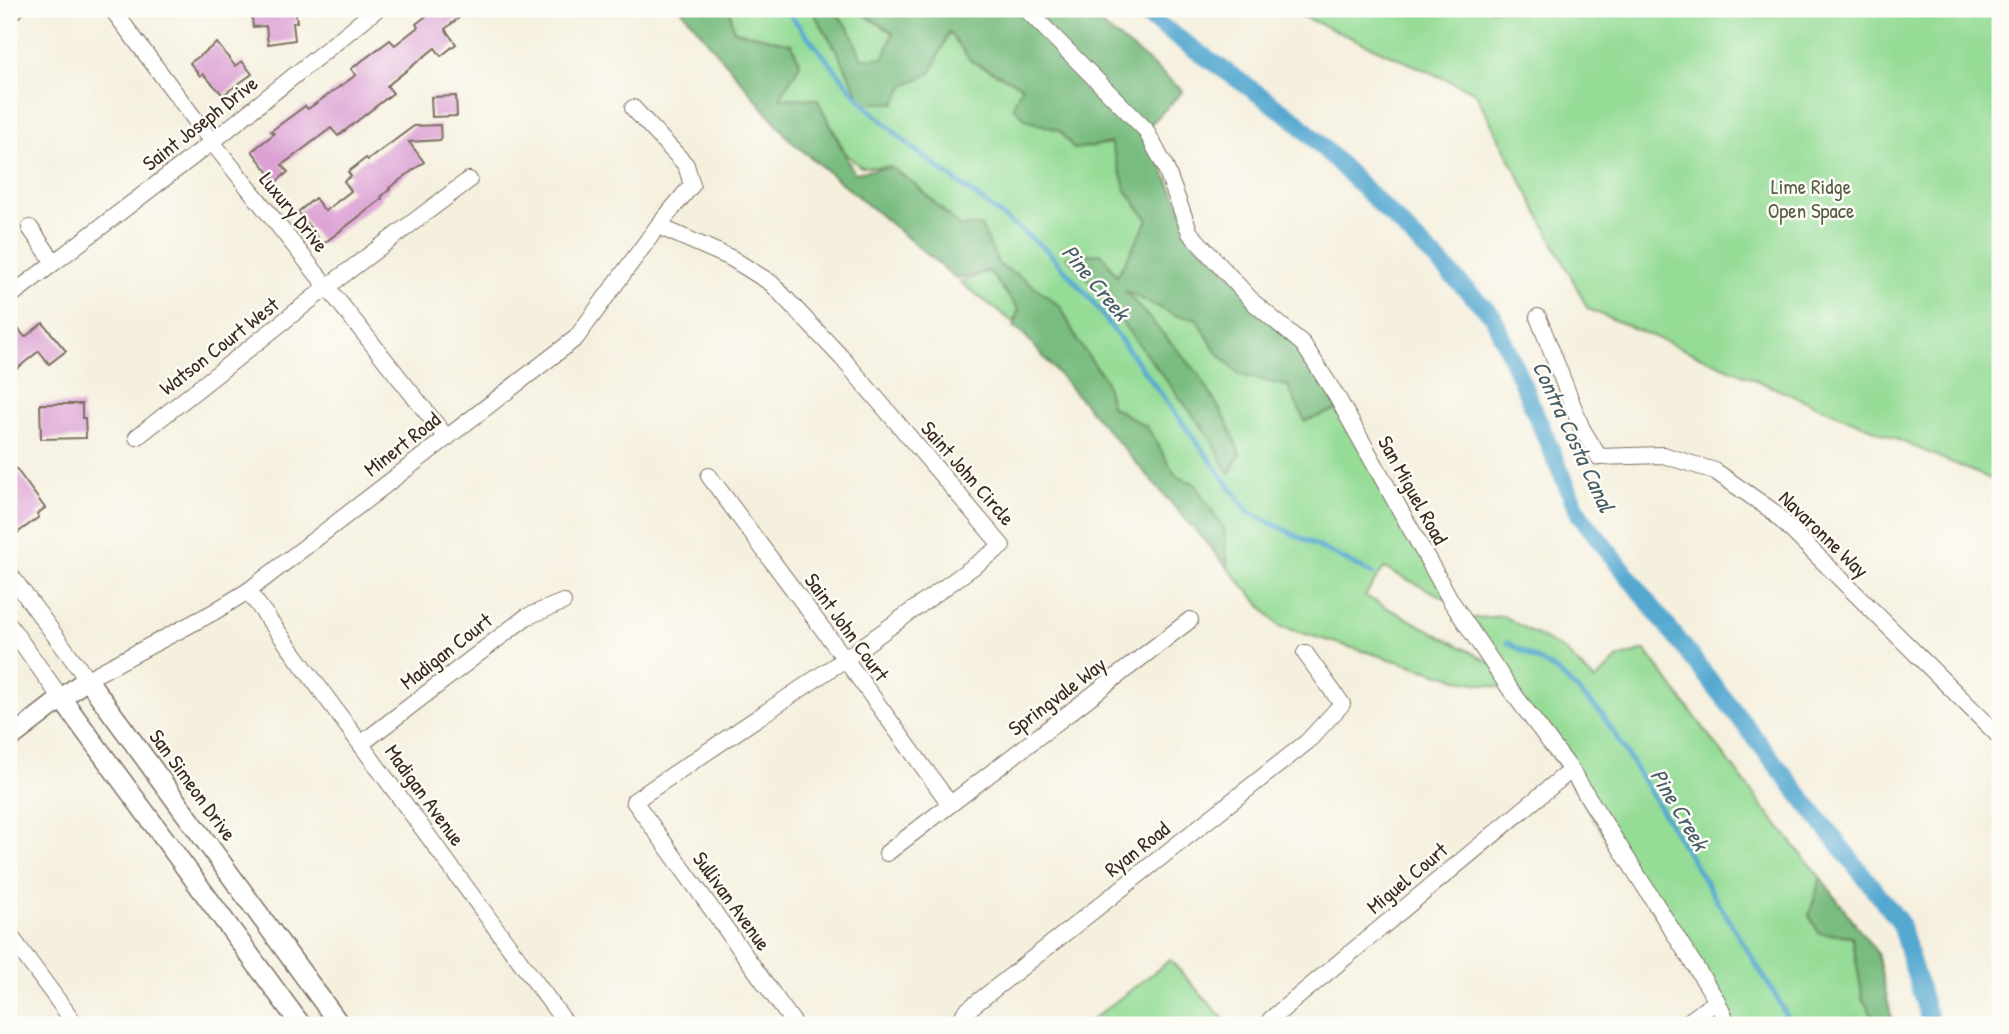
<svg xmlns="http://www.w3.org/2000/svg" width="2009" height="1034" font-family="'Patrick Hand',sans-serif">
<rect width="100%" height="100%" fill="#fdfcf7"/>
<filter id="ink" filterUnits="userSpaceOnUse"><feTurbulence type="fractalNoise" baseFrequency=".0143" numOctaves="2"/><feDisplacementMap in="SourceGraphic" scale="14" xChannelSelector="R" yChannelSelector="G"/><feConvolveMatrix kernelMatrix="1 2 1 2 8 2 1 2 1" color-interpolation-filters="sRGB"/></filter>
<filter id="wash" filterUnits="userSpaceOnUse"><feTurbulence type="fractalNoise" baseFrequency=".00686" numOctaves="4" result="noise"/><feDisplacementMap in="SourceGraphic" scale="28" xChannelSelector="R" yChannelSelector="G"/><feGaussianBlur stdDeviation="1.57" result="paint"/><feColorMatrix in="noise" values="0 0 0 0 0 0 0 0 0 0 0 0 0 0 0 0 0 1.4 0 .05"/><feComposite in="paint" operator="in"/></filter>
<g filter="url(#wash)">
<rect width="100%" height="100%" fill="#f5f0de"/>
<g fill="#95dc96" stroke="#68835a" stroke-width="2">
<path d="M730,9H811L836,49L895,103L905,85L931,72L949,32L971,61L1022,86L1026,120L1059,130L1074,149L1111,143L1126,190L1148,220L1117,276L1101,253L1068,257L1083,272L1210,437L1229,473L1240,454L1226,420L1198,373L1123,290L1177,316L1196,318L1216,351L1240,375L1288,386L1305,421L1342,408L1451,601L1384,568L1365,596L1493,664L1462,619L1503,616L1564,650L1595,681L1618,658L1645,650L1766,811L1821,878L1809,916L1819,933L1852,936L1863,1000L1879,1025H1728L1510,689L1464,681L1279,626L1228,568L1224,529L1176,476L1147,427L1111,406L1105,379L1078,342L1061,307L1023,278L999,265L981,226H959L915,184L890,167H861L846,154L817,99L780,98L800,64L733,30Z"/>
<path d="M833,9H858L864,15L893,33L884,58H861L851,31Z"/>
<path d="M1286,9H2000V483L1588,309L1475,92Z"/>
<path d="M989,271L1019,310L1013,322L960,282Z"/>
<path d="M1170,960L1229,1025H1085Z"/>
</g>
<g fill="#78bc7f" stroke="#5a734e" stroke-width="2">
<path d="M681,9H730L733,30L792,44L800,64L780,98L817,99L854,173L890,167L915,184L959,226H981L999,265L1023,278L1061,307L1078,342L1105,379L1111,406L1147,427L1176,476L1194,483L1224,529L1228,568L1022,332L1014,327L1019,310L989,271L957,279L791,141Z"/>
<path d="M811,9H833L851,32L861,58H884L893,33L858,9H1085L1096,21L1135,50L1183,91L1145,130L1195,239L1303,344L1342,408L1305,421L1288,386L1240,375L1216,351L1196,318L1177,316L1125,291L1198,373L1226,420L1240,454L1229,474L1210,437L1083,272L1067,257L1101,253L1117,276L1148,220L1126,190L1111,143L1074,149L1059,130L1026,120L1013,106L1022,86L971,61L949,32L931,73L905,85L895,103H863L836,49Z"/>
<path d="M1821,878L1877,953L1893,1025H1879L1863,1000L1852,936L1819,933L1809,915Z"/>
</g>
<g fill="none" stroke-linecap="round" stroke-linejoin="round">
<g stroke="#55a8d0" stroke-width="5">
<path d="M785,9L863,103L910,146L1048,251L1089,297L1249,512L1373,574"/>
<path d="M1507,642L1557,671L1602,714L1777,998L1791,1025"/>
</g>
<path stroke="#55a8d0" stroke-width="18" d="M1137,9L1294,119L1493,316L1579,514L1899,921L1931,1025"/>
</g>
<g id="blocks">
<g fill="#dca0d3">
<path d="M251,9H295L297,22L293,23L295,40L268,44L266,26L253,27Z"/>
<path d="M435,9H470L445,29L456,44L441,56L435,48L387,86L393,93L338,136L331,128L282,165L288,172L276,182L252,151L274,134L271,131L305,106L308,109L356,75L351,69L390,40L395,45L418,27L416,24Z"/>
<path d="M217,43L235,66L242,61L252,74L223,95L203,74L200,76L190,63Z"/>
<path d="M456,96L457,116L432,117L431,97Z"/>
<path d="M440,125L441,140L409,142L424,162L389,188L390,189L381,197L382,199L323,244L298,212L315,198L325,211L351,191L344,181L351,176L348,172L366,158L368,160L414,126Z"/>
<path d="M43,323L66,351L49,364L39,351L9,375V338L19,330L25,337Z"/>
<path d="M40,404H82V418H85L86,438L41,439Z"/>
<path d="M9,459L45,508L37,514L39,517L9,539Z"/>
</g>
</g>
</g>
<g filter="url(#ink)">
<use href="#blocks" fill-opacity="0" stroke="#7c6f61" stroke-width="2"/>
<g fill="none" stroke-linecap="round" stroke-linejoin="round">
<g stroke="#7c6f61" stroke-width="18">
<g id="minor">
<path d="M112,9L212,142L447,438"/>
<path d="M1026,9L1145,129L1165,166L1190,233L1254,303L1303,344L1337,397L1451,601L1510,689L1571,770L1717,1001L1728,1025"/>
<path d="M9,14L16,9"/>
<path d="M658,226L731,258L771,283L842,358L1002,546L845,659L634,801L795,1025"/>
<path d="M30,228L54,262"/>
<path d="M9,297L212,142L377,9"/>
<path d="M1538,317L1582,429L1599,457L1663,455L1715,471L1771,510L2000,737"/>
<path d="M137,437L327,287L469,180"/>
<path d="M709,476L845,659L950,804"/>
<path d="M9,573L87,679L212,613L248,591L576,338L658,226L692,185L686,165L633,108"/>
<path d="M248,591L567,1025"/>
<path d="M9,625L61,698"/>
<path d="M361,744L526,617L563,602"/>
<path d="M887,853L1190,620"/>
<path d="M9,934L76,1025"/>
<path d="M1271,1019L1571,770"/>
<path d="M958,1025L965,1012L1307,742L1342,704L1305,653"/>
<path d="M1684,1025L1717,1001"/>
</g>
</g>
<g stroke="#7c6f61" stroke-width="22">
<g id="tertiary">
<path d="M61,698L301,1025"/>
<path d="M9,739L87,679L340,1025"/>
</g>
</g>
<use href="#minor" stroke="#fff" stroke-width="16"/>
<use href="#tertiary" stroke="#fff" stroke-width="19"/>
</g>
</g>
<g text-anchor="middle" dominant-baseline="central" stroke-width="5" stroke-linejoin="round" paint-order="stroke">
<g font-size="21" fill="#3b2a1e" stroke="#fdfcf7">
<text transform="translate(200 123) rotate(-38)">Saint Joseph Drive</text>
<text transform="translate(294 212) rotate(51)">Luxury Drive</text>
<text transform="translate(219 346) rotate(-38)">Watson Court West</text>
<text transform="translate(402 444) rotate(-38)">Minert Road</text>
<text transform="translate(968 473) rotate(49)">Saint John Circle</text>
<text transform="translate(1413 490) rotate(61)">San Miguel Road</text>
<text transform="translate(1824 534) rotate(44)">Navaronne Way</text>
<text transform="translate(847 627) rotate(54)">Saint John Court</text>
<text transform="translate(446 651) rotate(-38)">Madigan Court</text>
<text transform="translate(1057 696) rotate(-37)">Springvale Way</text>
<text transform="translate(193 785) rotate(54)">San Simeon Drive</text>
<text transform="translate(425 795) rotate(54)">Madigan Avenue</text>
<text transform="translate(1137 849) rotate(-38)">Ryan Road</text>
<text transform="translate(1407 878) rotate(-40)">Miguel Court</text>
<text transform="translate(732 901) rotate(54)">Sullivan Avenue</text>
</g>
<g font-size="21" fill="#565f42" stroke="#fdfcf7">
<text x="1811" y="186">Lime Ridge<tspan x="1811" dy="24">Open Space</tspan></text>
</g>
<g font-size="23" font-style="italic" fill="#455c65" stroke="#fdfcf7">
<text transform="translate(1096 282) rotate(50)">Pine Creek</text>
<text transform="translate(1574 436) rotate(65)">Contra Costa Canal</text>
<text transform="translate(1680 809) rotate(59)">Pine Creek</text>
</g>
</g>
<rect width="2009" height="1034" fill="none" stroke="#fdfcf7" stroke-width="35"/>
</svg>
